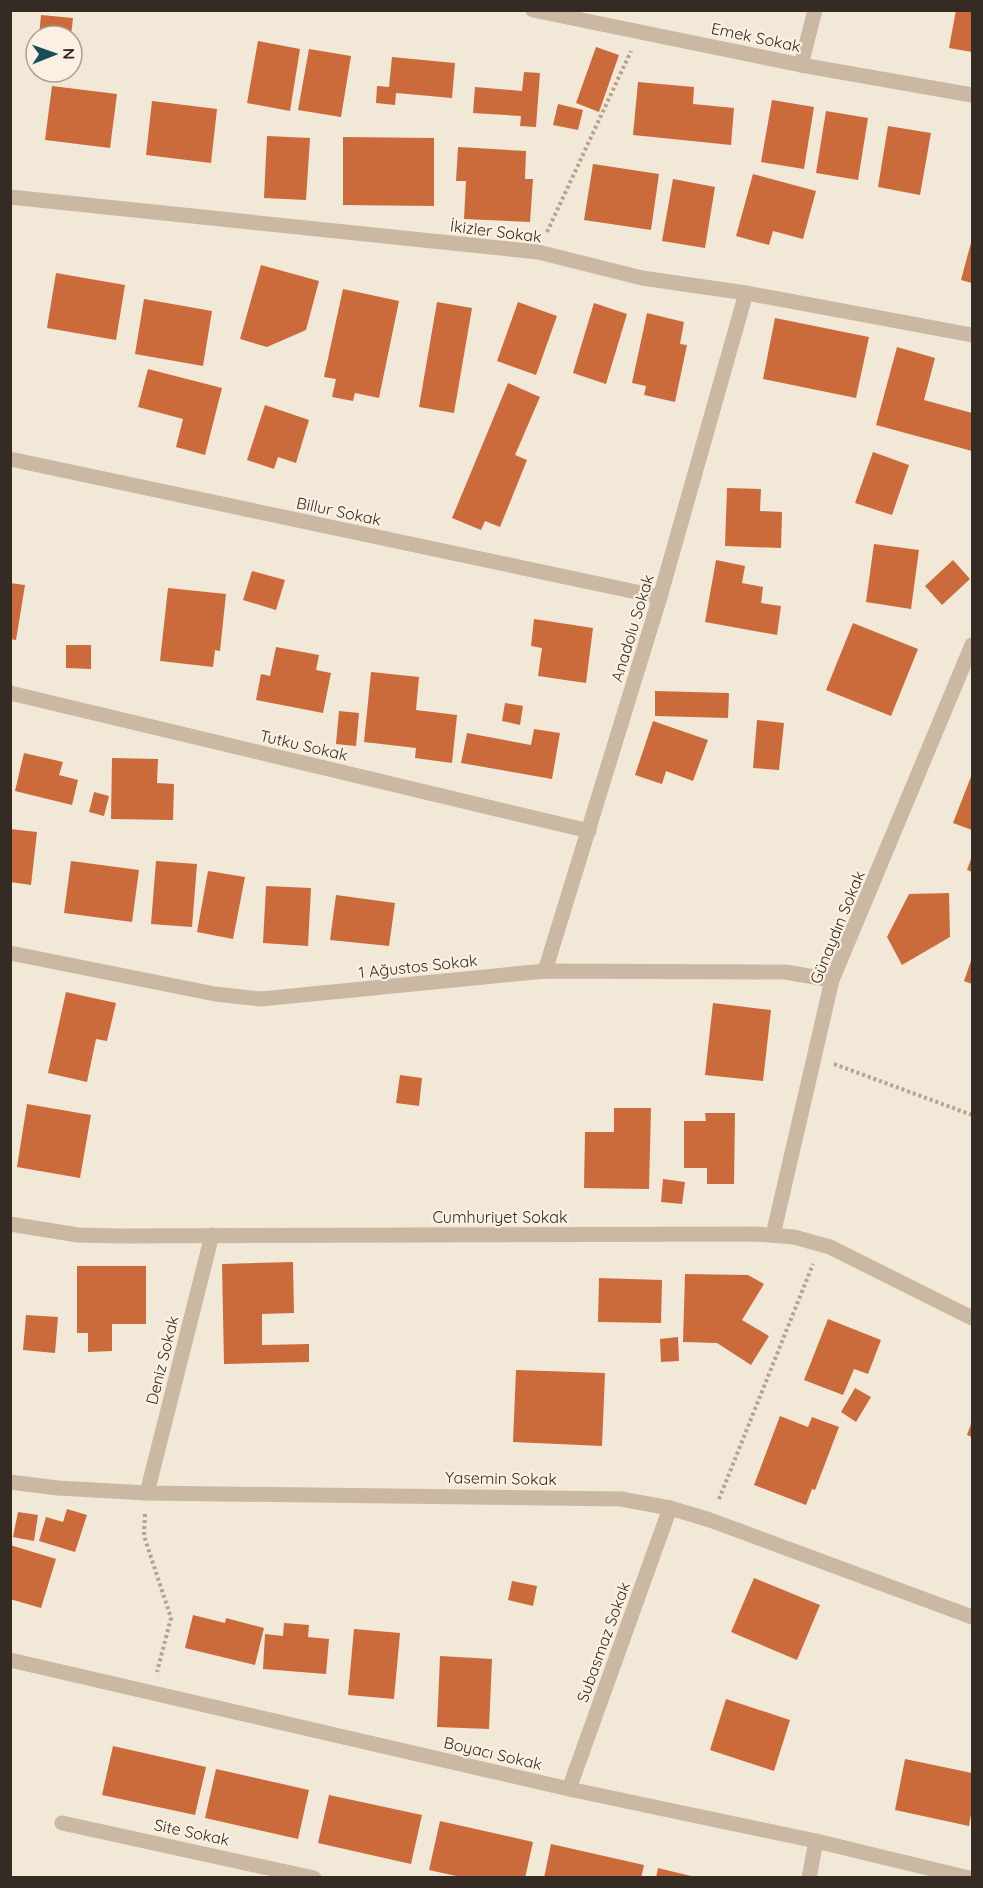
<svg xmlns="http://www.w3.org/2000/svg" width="983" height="1888" font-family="Quicksand,sans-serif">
<rect width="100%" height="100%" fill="#f2e8d7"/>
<g fill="#cb6b3b">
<path d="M956,10H972V52L949,48Z"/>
<path d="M41,15L73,18L71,36H39Z"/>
<path d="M258,41L300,49L290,111L247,103Z"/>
<path d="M596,47L619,55L599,112L576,103Z"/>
<path d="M309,49L351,56L341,117L298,110Z"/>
<path d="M392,57L455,63L452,98L396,93L395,105L376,103L377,86L389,87Z"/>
<path d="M524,72L540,73L536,127L520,126L521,116L473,113L475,87L522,91Z"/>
<path d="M638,82L694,87L693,104L734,108L731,145L633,135Z"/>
<path d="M52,86L117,94L110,148L45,140Z"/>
<path d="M772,100L814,107L804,169L761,162Z"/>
<path d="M152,101L217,109L211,163L146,155Z"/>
<path d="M558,104L583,110L578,130L553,125Z"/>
<path d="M826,111L868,118L858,180L816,173Z"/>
<path d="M888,126L931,133L920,195L878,187Z"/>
<path d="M267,136L310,138L306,200L264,198Z"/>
<path d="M343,137L434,138V206L343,205Z"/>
<path d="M458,147L526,151L525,179H533L530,222L464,219L466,181H456Z"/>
<path d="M593,164L659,174L651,230L584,220Z"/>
<path d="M753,174L816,191L803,239L773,231L769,245L736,236Z"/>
<path d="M673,179L715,187L705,248L662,241Z"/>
<path d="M972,239V283L961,280Z"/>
<path d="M261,265L319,281L306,330L267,347L240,339Z"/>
<path d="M56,273L125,285L116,340L47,328Z"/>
<path d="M343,289L399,301L379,398L355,393L353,401L332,397L336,379L324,377Z"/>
<path d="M144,299L212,311L203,366L135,354Z"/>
<path d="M437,302L472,308L454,413L419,407Z"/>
<path d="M518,302L557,316L536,375L497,361Z"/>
<path d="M594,303L627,314L606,384L573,373Z"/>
<path d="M647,313L684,322L680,344L687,345L675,402L644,395L646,386L632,383Z"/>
<path d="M775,318L869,337L856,398L763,379Z"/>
<path d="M897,347L935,358L924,400L972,413V451L876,425Z"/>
<path d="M148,369L222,388L205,455L176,447L183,419L138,407Z"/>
<path d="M508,383L540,397L515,455L527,460L500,527L485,521L481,530L452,518Z"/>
<path d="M265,405L309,420L296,463L278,457L274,469L247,460Z"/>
<path d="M873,452L909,465L892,515L855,503Z"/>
<path d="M727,488L761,489L760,511L782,512L781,548L725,546Z"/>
<path d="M874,544L919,550L911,609L866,602Z"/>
<path d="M716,560L745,566L742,583L763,587L761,603L781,606L777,635L705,622Z"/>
<path d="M953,560L970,579L942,605L925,586Z"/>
<path d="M252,571L285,580L276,610L243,600Z"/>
<path d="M10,583L25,585L16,640L10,639Z"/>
<path d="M168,588L226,594L220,651L215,650L213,667L160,661Z"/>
<path d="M534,619L593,628L586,683L538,676L542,648L531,646Z"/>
<path d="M853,623L918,649L891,716L826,690Z"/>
<path d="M66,645H91V669L66,668Z"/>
<path d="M276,647L319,655L316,670L331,673L323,713L256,700L261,674L270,676Z"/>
<path d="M371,672L419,677L416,710L457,715L452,763L415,758L416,748L364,742Z"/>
<path d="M655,691L729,693L728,718L655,716Z"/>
<path d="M505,703L523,706L520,725L502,721Z"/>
<path d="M339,711L359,713L356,746L336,744Z"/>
<path d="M757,720L784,723L779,770L753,768Z"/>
<path d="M653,721L708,740L693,781L666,771L662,784L635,775Z"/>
<path d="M534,729L560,733L552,779L461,763L467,733L531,745Z"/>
<path d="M24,753L63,762L59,775L78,780L72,805L15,791Z"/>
<path d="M112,758L158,759L157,783L174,784L173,820L111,819Z"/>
<path d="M972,774V830L953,823Z"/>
<path d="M94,792L109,796L104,816L89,812Z"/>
<path d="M10,829L37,832L31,885L10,882Z"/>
<path d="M972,856V872L967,870Z"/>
<path d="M71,861L139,870L132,922L64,913Z"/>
<path d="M156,861L197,864L192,927L151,924Z"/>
<path d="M208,871L245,877L233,939L197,932Z"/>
<path d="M266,886L311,888L308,946L263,943Z"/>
<path d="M949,893L950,937L902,965L887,937L909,894Z"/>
<path d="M336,895L395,903L389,946L330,940Z"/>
<path d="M972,958V984L964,981Z"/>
<path d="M66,992L116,1003L107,1041L96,1039L87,1082L48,1073Z"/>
<path d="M713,1003L771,1010L763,1081L705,1075Z"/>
<path d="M400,1075L422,1078L419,1106L396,1103Z"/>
<path d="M27,1104L91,1115L80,1178L17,1167Z"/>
<path d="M614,1108H651L649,1189L584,1188L585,1132H614Z"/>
<path d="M705,1113H735L734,1184H707V1168H684V1121H706Z"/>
<path d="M663,1179L685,1182L682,1204L661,1202Z"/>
<path d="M293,1262L294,1313L262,1314V1345L309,1344V1362L224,1364L222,1264Z"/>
<path d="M77,1266H146V1324H112V1351L88,1352V1333H77Z"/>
<path d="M685,1274L748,1275L764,1284L742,1320L769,1336L751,1365L717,1343L683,1342Z"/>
<path d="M599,1278L662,1280L661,1323L598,1322Z"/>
<path d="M26,1315L58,1317L55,1353L23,1350Z"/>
<path d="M828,1319L881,1340L868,1374L854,1369L843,1395L804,1380Z"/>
<path d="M678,1337L679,1361L661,1362L660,1339Z"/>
<path d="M516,1370L605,1373L602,1446L513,1442Z"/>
<path d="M855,1388L871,1397L856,1422L841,1412Z"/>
<path d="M780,1416L808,1427L812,1417L839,1427L815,1490L812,1489L806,1505L754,1485Z"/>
<path d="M972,1421V1437L967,1435Z"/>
<path d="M67,1509L87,1515L75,1552L39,1541L46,1517L63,1522Z"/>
<path d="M18,1512L38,1515L34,1541L13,1537Z"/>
<path d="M10,1545L56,1559L41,1608L10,1599Z"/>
<path d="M754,1578L820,1605L797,1660L731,1632Z"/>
<path d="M512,1581L537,1586L533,1606L508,1600Z"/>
<path d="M193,1615L225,1623L226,1618L264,1628L255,1665L185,1648Z"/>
<path d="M284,1623L309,1625L308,1637L329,1639L326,1674L263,1669L265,1634L283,1636Z"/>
<path d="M354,1629L400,1633L394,1699L348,1695Z"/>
<path d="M440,1656L492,1659L489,1729L437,1727Z"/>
<path d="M726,1699L790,1720L774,1771L710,1750Z"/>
<path d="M113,1746L206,1767L195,1815L102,1795Z"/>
<path d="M905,1759L972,1773V1809L969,1826L895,1810Z"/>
<path d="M216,1769L309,1790L298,1839L205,1818Z"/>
<path d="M329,1795L422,1815L411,1864L318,1843Z"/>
<path d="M440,1821L533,1842L525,1878H465L429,1870Z"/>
<path d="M551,1844L644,1865L641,1878H544Z"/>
<path d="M658,1868L695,1877V1878H656Z"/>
</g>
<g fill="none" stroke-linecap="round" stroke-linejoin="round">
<g stroke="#b6a28d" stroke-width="4" stroke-dasharray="3 3" stroke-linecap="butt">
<path d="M547,232L631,51"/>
<path d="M834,1064L972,1115"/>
<path d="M719,1499L813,1264"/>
<path d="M145,1514L144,1536L171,1618L157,1672"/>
</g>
<g stroke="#cab8a3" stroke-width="15">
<path d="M533,10L801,65L972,95"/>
<path d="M801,65L815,10"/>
<path d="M10,197L538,252L642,278L746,293L972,335"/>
<path d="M10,459L660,597"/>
<path d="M10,693L589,831"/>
<path d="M10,953L215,994L261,999L545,971L785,972L832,980"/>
<path d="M545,971L660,597L746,293"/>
<path d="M10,1224L78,1235L120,1236L756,1234L794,1237L830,1247L972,1318"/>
<path d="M773,1235L832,980L972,645"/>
<path d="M10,1482L58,1488L147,1493L621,1499L670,1508L710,1520L972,1617"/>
<path d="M147,1493L212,1235"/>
<path d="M10,1660L569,1789L816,1841L969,1878"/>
<path d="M569,1789L670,1508"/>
<path d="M62,1823L314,1878"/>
<path d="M809,1878L816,1841"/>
</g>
</g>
<g text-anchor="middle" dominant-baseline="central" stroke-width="4.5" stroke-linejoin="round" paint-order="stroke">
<g font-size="16" fill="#352b25" stroke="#faf1e3">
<text transform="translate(756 37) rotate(12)">Emek Sokak</text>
<text transform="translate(496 231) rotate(7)">İkizler Sokak</text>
<text transform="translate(339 511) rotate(12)">Billur Sokak</text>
<text transform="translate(632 628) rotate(-73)">Anadolu Sokak</text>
<text transform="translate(304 745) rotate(13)">Tutku Sokak</text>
<text transform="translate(837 927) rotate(-68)">Günaydın Sokak</text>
<text transform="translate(418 966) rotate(-6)">1 Ağustos Sokak</text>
<text x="500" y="1217">Cumhuriyet Sokak</text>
<text transform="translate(162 1360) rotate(-76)">Deniz Sokak</text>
<text transform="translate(501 1478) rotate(1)">Yasemin Sokak</text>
<text transform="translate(603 1642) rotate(-70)">Subasmaz Sokak</text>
<text transform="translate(493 1753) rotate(13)">Boyacı Sokak</text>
<text transform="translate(192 1832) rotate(12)">Site Sokak</text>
</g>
</g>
<rect width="983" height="1888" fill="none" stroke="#352b25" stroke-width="24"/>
<g transform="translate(54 54) rotate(89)"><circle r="28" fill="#faf1e3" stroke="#aba297" stroke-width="1.5"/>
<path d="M0-4.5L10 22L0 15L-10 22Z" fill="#194e58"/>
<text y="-9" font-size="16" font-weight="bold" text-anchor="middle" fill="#352b25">N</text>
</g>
</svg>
